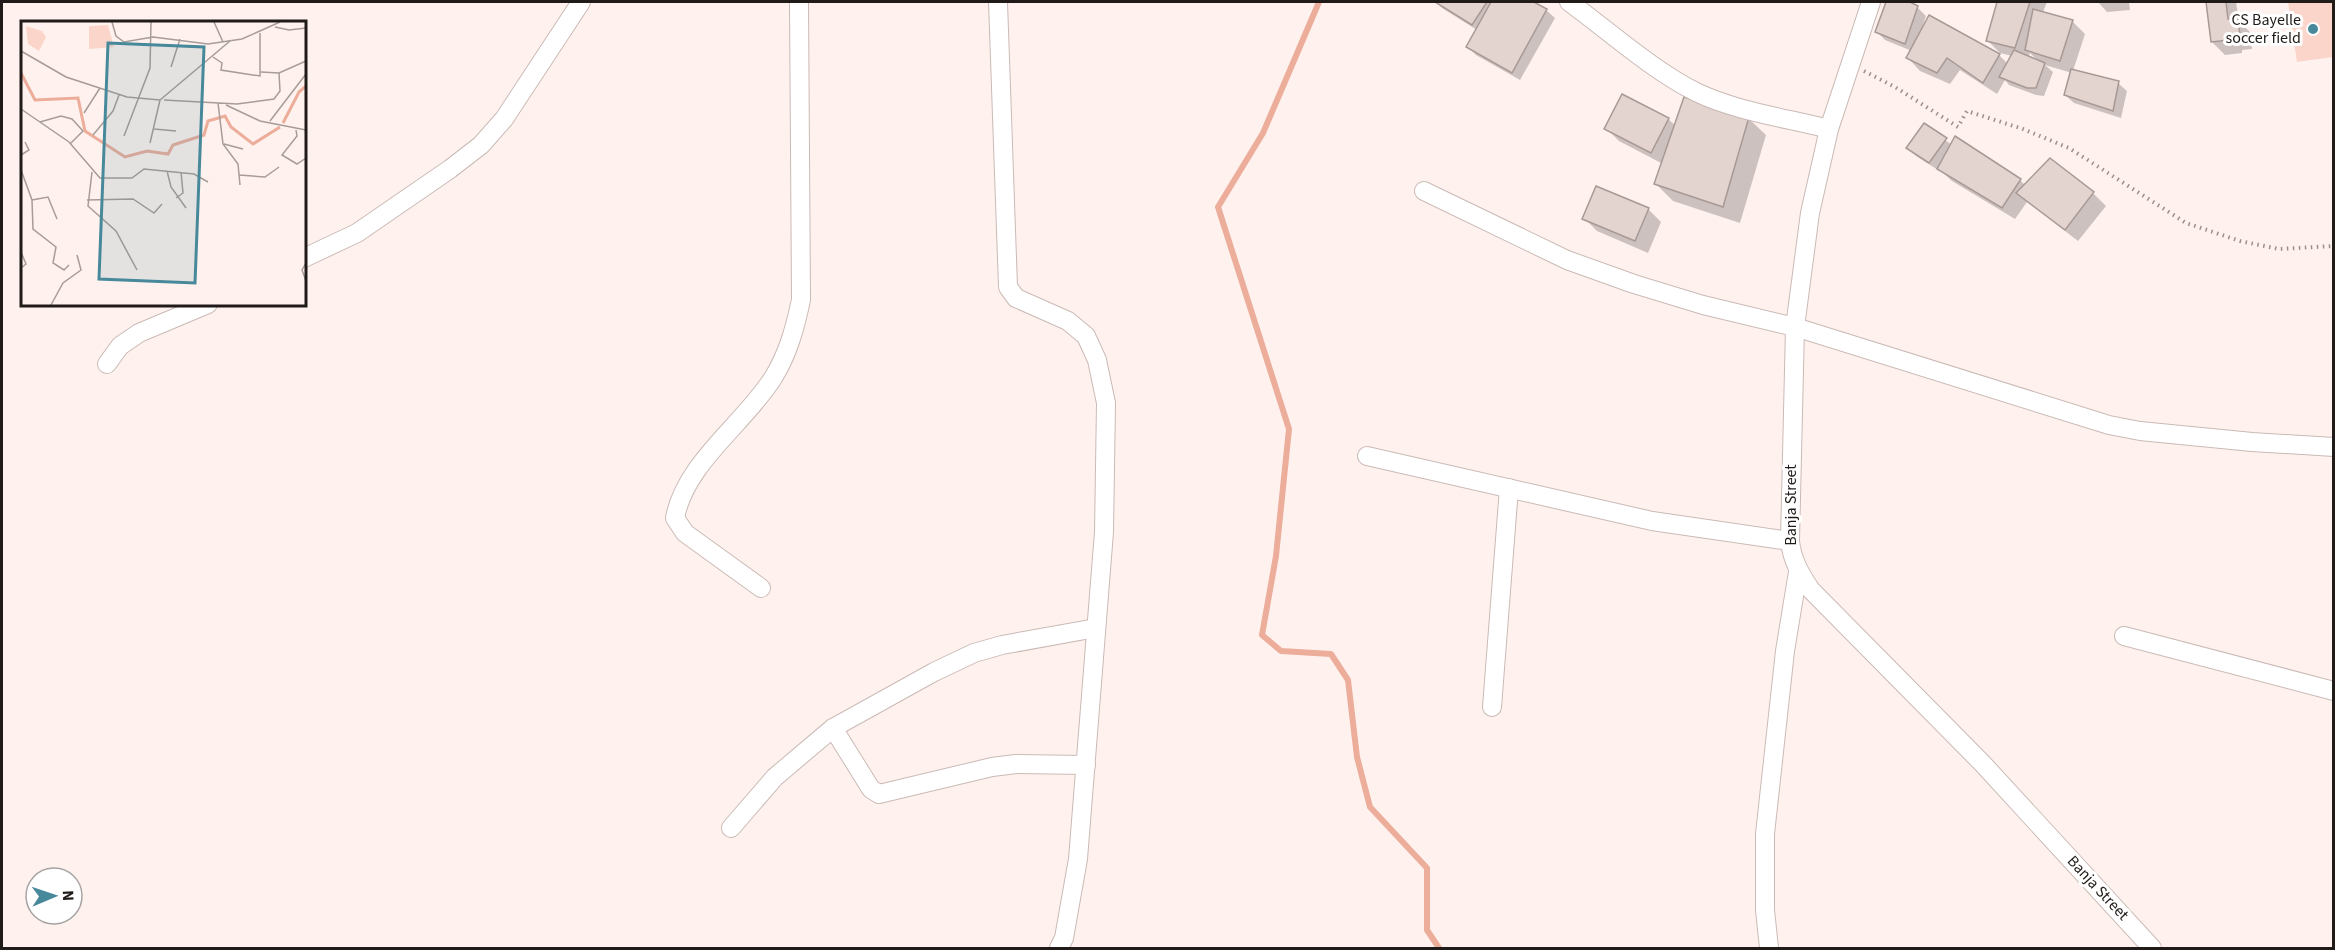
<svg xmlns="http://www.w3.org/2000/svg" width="2335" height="950" font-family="'Source Sans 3',sans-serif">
<rect width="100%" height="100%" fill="#fff2ee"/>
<path fill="#fcd5ca" d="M2288,2H2333V57L2297,62Z"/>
<g fill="#0003" fill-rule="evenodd">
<path d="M1436,2H1531L1546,10L1555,18L1520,80L1476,55L1468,47L1477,30L1442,8Z"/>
<path d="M1888,2H1907L1917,7L1926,16L1921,30L1999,55L2008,64L2012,56L2000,53L1987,40L1999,2H2047L2043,12L2072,21L2085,34L2073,71L2118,83L2127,91L2121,118L2074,103L2065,95L2072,73L2045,65L2053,72L2044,96L2036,95L2009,85L2005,80L1997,94L1960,70L1950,84L1920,71L1908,58L1912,51L1885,40L1877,32ZM2030,53L2038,61L2028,58Z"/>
<path d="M2098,2H2129L2130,10L2107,12Z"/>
<path d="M2208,2H2236L2239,21L2250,32L2252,49L2242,50V53L2225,55L2212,42Z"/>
<path d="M1748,118L1766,135L1740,223L1673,201L1656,184L1663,164L1619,141L1606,128L1668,119L1676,126Z"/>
<path d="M1924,125L1952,145L2020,180L2025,185L2050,160L2093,193L2106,206L2078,241L2027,202L2015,219L1952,181L1939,169L1938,170L1916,156L1908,147Z"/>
<path d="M1648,209L1661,222L1648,253L1597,231L1584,218Z"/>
</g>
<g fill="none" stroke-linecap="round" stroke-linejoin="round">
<path stroke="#ecad9b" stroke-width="6" d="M1319,2L1263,133L1218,207L1289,429L1276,556L1262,635L1281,651L1331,654L1348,680L1357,757L1370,807L1427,868V930L1439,948"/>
</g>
<g fill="#e4d4cf" stroke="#a89995" stroke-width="1.5">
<path d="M1435,2H1487L1472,25Z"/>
<path d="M1491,2H1534L1547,9L1512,73L1466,47Z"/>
<path d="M1886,2H1910L1918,6L1905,44L1875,32Z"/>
<path d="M1997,2H2030L2015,48L1986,41Z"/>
<path d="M2206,2H2226L2228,19L2238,18L2240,36L2230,38V40L2211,42Z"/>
<path d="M2033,9L2073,20L2060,61L2025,50Z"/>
<path d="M1929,15L2000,54L1983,83L1947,58L1937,73L1906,58Z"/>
<path d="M2014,50L2045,63L2036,88H2027L1999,77Z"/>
<path d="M2071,69L2119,81L2113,111L2064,95Z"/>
<path d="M1622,94L1669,118L1651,153L1604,129Z"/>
<path d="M1684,97L1749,117L1723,207L1654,184Z"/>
<path d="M1924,123L1947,138L1929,163L1906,148Z"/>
<path d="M1955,136L2021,179L2002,208L1937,169Z"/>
<path d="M2050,158L2094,192L2065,230L2016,193Z"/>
<path d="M1596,186L1649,208L1635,241L1582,219Z"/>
</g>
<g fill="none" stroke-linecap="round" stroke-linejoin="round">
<g stroke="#cabab6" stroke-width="20">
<g id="street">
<path d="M998,2L1008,287L1016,298L1068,321L1086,336L1097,360L1106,403L1104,532L1078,859L1064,938L1059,948"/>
<path d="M1569,2C1609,31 1652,70 1696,92C1735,111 1786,118 1829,129"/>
<path d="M1871,2L1829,129L1810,213L1795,327L1790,541C1792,560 1800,574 1811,590L1982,763L2152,948"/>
<path d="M1424,191L1567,260L1634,284L1703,305L1795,327L2109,425L2140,431L2252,442L2334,447"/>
<path d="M304,258L357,233L450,169L481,145L504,119L581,2"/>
<path d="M107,364L120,346L139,333L208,304"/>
<path d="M1367,456L1652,521L1790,541"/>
<path d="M761,588L685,533L675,518C685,463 744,424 773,378C788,354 795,328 801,300L799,2"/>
<path d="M2124,636L2334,691"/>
<path d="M1492,707L1509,488"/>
<path d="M833,728L871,789L879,794L992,767L1016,764L1086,765"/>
<path d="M731,828L775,777L833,728L934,672L974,653L1002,645L1096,628"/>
<path d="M1769,948L1765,910V834L1785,651L1798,572"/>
</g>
</g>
<path stroke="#99908d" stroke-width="4" stroke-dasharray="1.5 4.5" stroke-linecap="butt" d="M1864,71L1895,87L1958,127L1967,111L2023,129L2069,148L2186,223L2240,241L2279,249L2334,246"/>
<use href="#street" stroke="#fff" stroke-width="18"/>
</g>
<circle fill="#47899a" stroke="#fff" stroke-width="2" cx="2313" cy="29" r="6"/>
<g text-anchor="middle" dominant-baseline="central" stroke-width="6" stroke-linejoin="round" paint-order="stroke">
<g font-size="16" fill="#201b19" stroke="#fff" text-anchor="end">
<text x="2301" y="20">CS Bayelle<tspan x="2301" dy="18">soccer field</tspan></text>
</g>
<g font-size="16" fill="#201b19" stroke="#fff">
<text transform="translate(1791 505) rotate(-90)">Banja Street</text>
<text transform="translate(2098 888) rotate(47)">Banja Street</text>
</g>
</g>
<g transform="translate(21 21)">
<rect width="285" height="285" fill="#fff2ee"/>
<path d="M87,4L93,26L68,28V5ZM5,5L21,10L25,16L18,30L7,23Z" fill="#fcd5ca"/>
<path fill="none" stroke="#ecad9b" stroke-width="3" d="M0,52L14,79L57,77L64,110L104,136L126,130L147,133L152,124L183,114L187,100L204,95L210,106L232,123L259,106M262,102L278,71L285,65"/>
<path fill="none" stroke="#a69c99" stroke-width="1.5" d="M91,1L95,15L103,21L132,16L187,23L221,18L259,1M193,1L202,21M254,6L268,9L285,7M0,30L45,56L106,76L139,79L209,20M192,36L201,42L200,49L239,55V12M150,46L159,18M240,51L258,52L285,40M143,79L216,83L253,78L259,70L258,52M197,82L202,123L217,143L219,164M205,84L239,100L285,109M0,88L48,121L79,157H111L123,148L173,153L187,161M63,92L79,67M249,100L285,53M19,101L40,95L51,98L62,110L49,123M133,108L155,110M275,109L276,115L261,134L276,143L285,137M72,114L92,90L98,74M103,115L129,47L130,1M129,122L139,79M203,123L222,128M0,134L8,129L4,121M0,149L11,179L12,208L35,226L32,242L43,249L48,244M146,150L150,166L165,187M71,151L67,185L95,210L116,249M218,154L244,156L258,146M155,177L162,172L160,151M11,179L27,176L36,198M66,179L112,178L133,192L141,183M0,231L5,243L0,247M285,242L281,249L285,260M30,284L42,262L60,249L56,234"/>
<path fill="#47899a" fill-opacity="0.15" stroke="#47899a" stroke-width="3" d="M87,22L183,26L174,262L78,258Z"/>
<rect width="285" height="285" fill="none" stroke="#201b19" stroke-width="3"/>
</g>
<rect width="2335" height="950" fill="none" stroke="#201b19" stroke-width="6"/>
<g transform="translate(54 896) rotate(88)"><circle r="28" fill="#ffffff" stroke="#a6a4a3" stroke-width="1.5"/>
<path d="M0-4.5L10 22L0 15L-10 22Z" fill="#47899a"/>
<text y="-9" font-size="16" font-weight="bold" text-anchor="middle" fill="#201b19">N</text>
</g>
</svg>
